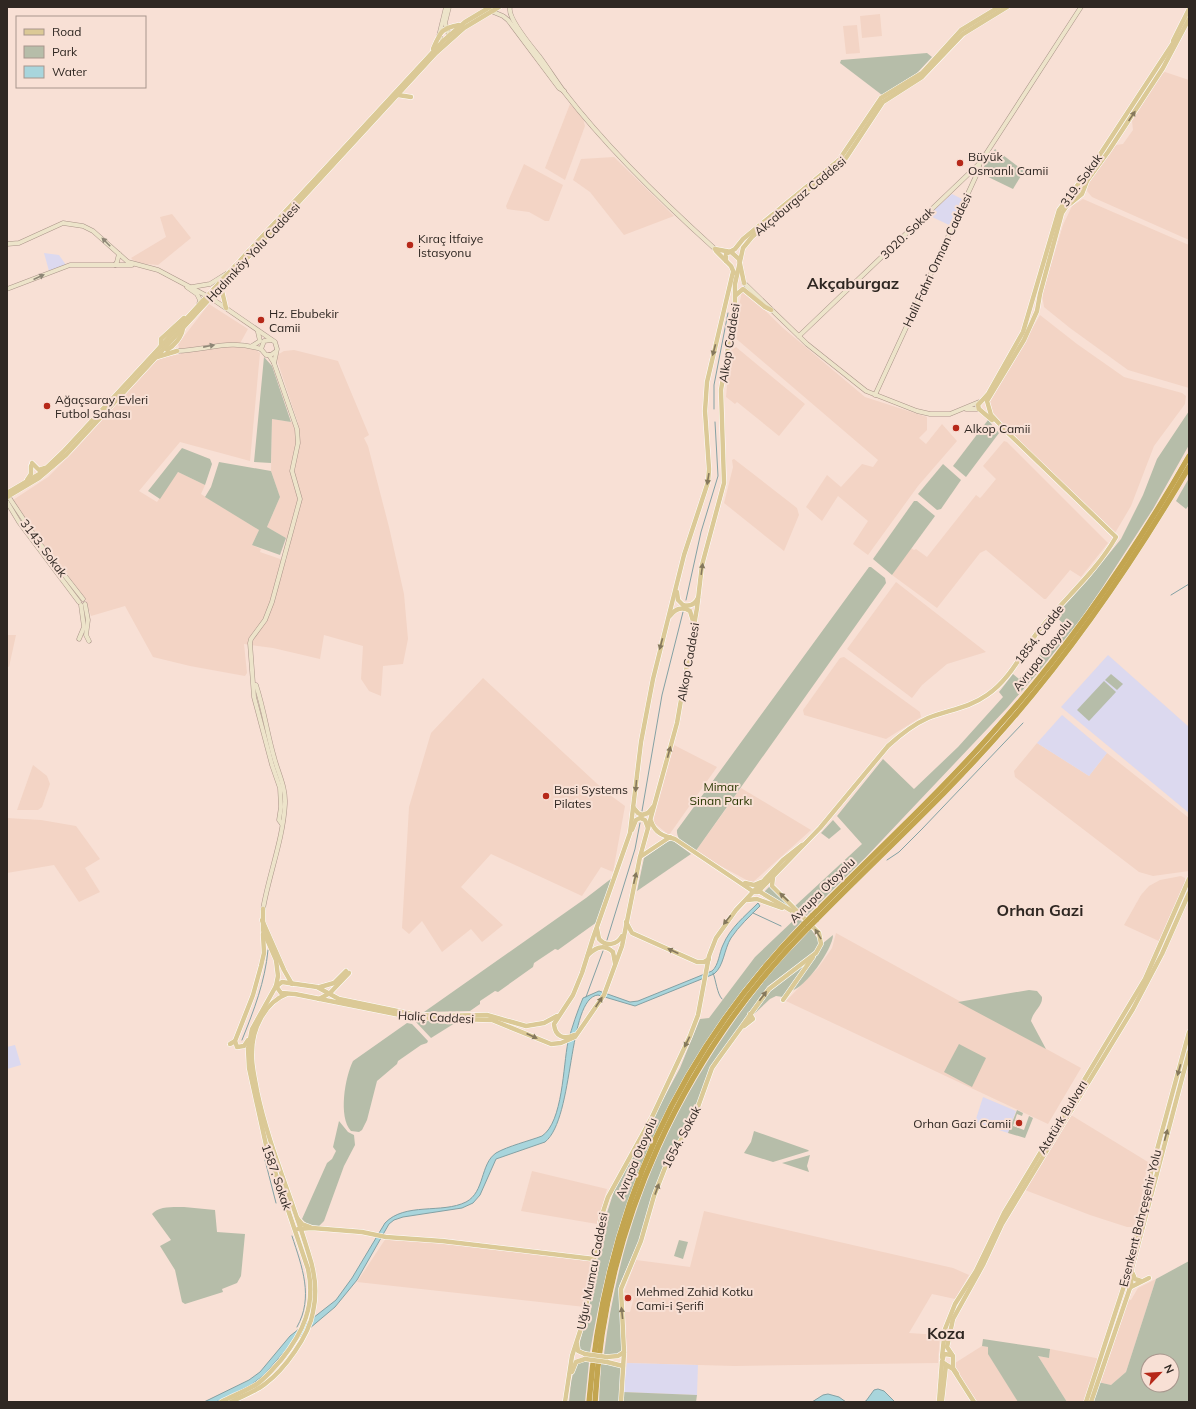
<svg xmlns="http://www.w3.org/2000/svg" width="1196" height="1409" font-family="Mulish,sans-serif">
<rect width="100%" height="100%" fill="#f8e0d5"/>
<g fill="#f3d4c5">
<path d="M880,14L882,36L862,38L860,16Z"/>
<path d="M857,25L860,53L846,54L843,26Z"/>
<path d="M1165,72L1189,80V240L1092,197L1087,191L1088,184L1116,145L1123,144L1133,130L1132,121L1162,73Z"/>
<path d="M570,104L583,118L585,126L565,180L545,168Z"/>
<path d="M614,157L674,216L624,235L590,192L573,180L581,159Z"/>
<path d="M524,164L563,185L549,221H545L529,212L507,209L506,206Z"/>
<path d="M1083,199L1189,245V388L1128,370L1070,328L1044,307L1042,295L1063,225L1072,206Z"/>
<path d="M172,214L191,238L158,265L136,263L131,258L166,237L160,217Z"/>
<path d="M742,291L749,295L783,328L865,397L927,417V430L919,438L926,444L942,424L957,441L918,486L868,555L853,544L868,521L838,496L822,521L806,507L827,475L841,487L862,464L873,467L878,460L733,336Z"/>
<path d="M209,304L248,329L238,347L254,349L260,353L250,461L180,442L139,491L157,502L178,472L205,485L201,494L259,530L252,545L261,549L260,552L286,561L291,541L267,527L280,497L271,471L272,419L298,423L277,360V355L284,351L294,350L338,361L369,435L364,438L368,446L389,527L404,594L408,639L403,664L383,666L381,696L369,691L361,679L363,646L324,635L320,659L273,648L244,644L247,673L245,676L190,666L153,657L125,606L91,616L85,598L28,524L13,500L48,477L75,450L156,361L164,357L181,354L178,344Z"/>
<path d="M1040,315L1077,344L1124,377L1182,393L1186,396L1185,404L1154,446L1131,506L1115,533L1050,472L993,415L989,406L990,402Z"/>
<path d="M736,347L805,404L779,436L737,402L735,404L726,397L730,351Z"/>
<path d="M1004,441L1007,442L1108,543L1081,577L1070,570L1046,599H1044L986,550L980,553L937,608L892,575L911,548L914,550L916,549L927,557L976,495L980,498L982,496L996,479L983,466Z"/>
<path d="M734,459L797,508L799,515L784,551L724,503L733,467L732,460Z"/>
<path d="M896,582L986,652L947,664L922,685L912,698L847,649Z"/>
<path d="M7,635H16L9,667L7,666Z"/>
<path d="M844,657L920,712L921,717L886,739L804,715L803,710L840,658Z"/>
<path d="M483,678L606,792L625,806L613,872L601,867L582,896L491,854L461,887L503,925L482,942L471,929L442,952L422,921L409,934L402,928L409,807L431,733Z"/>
<path d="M1037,743L1089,776L1107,753L1189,818V871L1153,876L1139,872L1015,777L1014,771Z"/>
<path d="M674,745L717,767L669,835L653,822Z"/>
<path d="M33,765L47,776L50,784L42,807L38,810H17Z"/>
<path d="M741,788L811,830L752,883L695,852Z"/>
<path d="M7,818L41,820L76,826L100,859L85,868L100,892L79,902L54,865L7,873Z"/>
<path d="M1181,876L1185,878V883L1161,942L1124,925L1141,895L1149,886L1160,880Z"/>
<path d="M836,933L1081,1068L1048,1124L786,1001L818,968L832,948Z"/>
<path d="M1071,1115L1148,1162L1138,1217L1133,1227H1127L1090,1215L1025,1190Z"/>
<path d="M532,1171L607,1189L597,1224L521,1211Z"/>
<path d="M704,1211L953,1268L969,1275L955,1299L932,1294L909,1333L940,1335L938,1363L735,1366L627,1363L624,1312H630L634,1297L624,1292L636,1260L690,1267Z"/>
<path d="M386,1238L406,1239L591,1260L585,1307L357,1282Z"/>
<path d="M1156,1279L1126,1372L1111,1385L1098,1382L1103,1360L1125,1298L1131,1300L1138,1288Z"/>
<path d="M982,1346L988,1347L1018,1402H977L955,1368V1363Z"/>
<path d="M1050,1349L1101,1359L1086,1402H1067L1038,1356L1049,1358Z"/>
</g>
<g fill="#dcd9ef">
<path d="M952,194L962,199L949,225L928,215Z"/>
<path d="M44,253L59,255L66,265L49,271Z"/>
<path d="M1108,655L1189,727V813L1061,707Z"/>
<path d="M1062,715L1107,753L1089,776L1037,743Z"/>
<path d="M15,1045L21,1065L7,1069V1047Z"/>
<path d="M983,1097L1016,1111L1008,1133L975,1122Z"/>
<path d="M627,1363L698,1365L697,1395L623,1392Z"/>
</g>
<g fill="#b6bda9" fill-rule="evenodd">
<path d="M927,53L932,57L917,73L882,95L840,63L841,60Z"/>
<path d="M995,149L1024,171L1013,189L980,173Z"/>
<path d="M264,357L272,366L291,422L272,419L271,463L254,462Z"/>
<path d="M1189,411V445L1153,509L1102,588L1080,620L1040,670L1007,708L866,857L806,916L795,906L862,844L837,816L883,759L914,789L958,747L1003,697L999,692L1013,674L1019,679L1065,625L1055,616L1087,581L1121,539L1143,495L1157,459Z"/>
<path d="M988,420L999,433L966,477L953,466Z"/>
<path d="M182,448L210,459L212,464L205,485L178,472L160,499L148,491Z"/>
<path d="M219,462L271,471L280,497L267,527L286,538L280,555L252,545L259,530L205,497L211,487Z"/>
<path d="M943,464L961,480L941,509L937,510L918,494Z"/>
<path d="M1189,478V505L1186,509L1176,501Z"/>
<path d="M914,501H917L935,516L892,575L873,559Z"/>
<path d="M869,567H871L885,578L886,583L695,852C688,846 676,841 677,830Z"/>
<path d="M1111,674L1123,684L1117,690L1105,680Z"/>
<path d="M1104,681L1116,692L1089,721L1077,710Z"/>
<path d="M833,820L841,829L829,839L821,833Z"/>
<path d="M672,840L691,854L637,891L644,858L667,842Z"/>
<path d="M612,878L597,922L558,950L555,949L534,963L533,967L498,992L495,991L480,1001V1004L470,1011L424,1012L586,898Z"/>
<path d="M770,886V887L794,910L763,893Z"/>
<path d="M796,918L802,921C682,1048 619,1180 590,1352H583L579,1350V1345L587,1317L605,1219L614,1191L680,1068L700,1019L709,1018L755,957Z"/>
<path d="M811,929L819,941L818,949L768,986L712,1066L693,1114L663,1167L640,1238L619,1286L622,1349L620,1353L616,1355L604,1354C622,1209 678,1089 768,976C781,959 797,945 811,929Z"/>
<path d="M833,935C833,949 805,988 791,991L822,944Z"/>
<path d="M806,963L783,997L776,996L770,999L752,1016L771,990Z"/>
<path d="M1029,990L1037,991L1042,997C1043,1006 1033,1011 1031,1021L1046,1049L958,1002Z"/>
<path d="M416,1020L455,1023L431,1038L416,1022Z"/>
<path d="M407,1023L412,1024L428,1041L427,1043L421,1045L398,1061L397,1064L377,1081L367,1120L362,1130L359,1132L351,1131C338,1117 345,1077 353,1061Z"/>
<path d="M959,1044L986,1058L972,1087L944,1072Z"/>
<path d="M1017,1110L1023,1113L1022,1116L1017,1114L1013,1126L1024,1130L1029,1116L1033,1118L1025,1138L1008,1133Z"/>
<path d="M339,1121L348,1132L354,1135L355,1145L344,1166L324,1221L319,1226L308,1225L302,1219L327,1163L332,1159L336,1151L333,1147Z"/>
<path d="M754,1131L808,1150L809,1151L773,1162L744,1153L751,1142Z"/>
<path d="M810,1155L807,1166L809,1172L782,1163Z"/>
<path d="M184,1207L215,1210L217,1232L245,1234L241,1276L237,1283L222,1289L223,1292L185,1304L182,1302L175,1270L160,1246L171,1240L152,1214C158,1206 174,1207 184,1207Z"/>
<path d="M679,1240L688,1242L683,1259L674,1256Z"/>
<path d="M1189,1261V1402H1091L1098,1382L1111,1385L1126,1372L1156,1279ZM1148,1361H1172V1385H1148Z"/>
<path d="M983,1339L1050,1349L1049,1358L1038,1356L1067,1402H1018L988,1354V1347L982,1346Z"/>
<path d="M581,1361L589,1362L585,1402H569C571,1389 570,1370 581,1361Z"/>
<path d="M601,1364L618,1366L621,1369L620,1402H599Z"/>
<path d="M623,1392L697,1395L696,1402H623Z"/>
</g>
<g fill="#a8d5dc" stroke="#84a1a4">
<path d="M758,903L760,906C750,916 739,926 731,938C724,949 724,966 714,974L635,1006L598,995C567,998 575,1118 545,1142L496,1159L480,1195L473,1203L462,1208L403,1217L394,1220L389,1224L357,1280L335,1307L291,1344L264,1375L251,1385L216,1402H204L249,1380L260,1372L290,1336L336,1300L352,1278L385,1223C405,1202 442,1214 466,1202C485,1192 480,1164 496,1153C508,1146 529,1141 542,1136C563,1122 563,1066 568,1042C572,1027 577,1012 583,998L599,991L630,1002L638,1001L712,971C719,965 719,953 723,945C730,928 745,916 758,903Z"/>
<path d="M878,1389L884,1391L895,1402H863L866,1401L874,1390Z"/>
<path d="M828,1394L839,1397L846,1402H812L823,1395Z"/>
</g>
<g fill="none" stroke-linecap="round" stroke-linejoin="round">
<g stroke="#84a1a4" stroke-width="1">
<path d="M714,409V385L728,313"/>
<path d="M1171,595L1189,584"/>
<path d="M686,600L701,532L718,476L715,422"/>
<path d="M642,811L662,695L683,612"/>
<path d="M887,860L899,852L922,829L1023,723"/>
<path d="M753,913L781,926"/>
<path d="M607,940L635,849L640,823"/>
<path d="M713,973C716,980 717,994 722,999"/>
<path d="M586,997L603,951"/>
<path d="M242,1040C254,1010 265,982 268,950"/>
<path d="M265,1160L276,1203"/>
<path d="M292,1236C302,1267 314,1297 297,1327"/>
</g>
<g stroke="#aa9489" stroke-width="5">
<g id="secondary">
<path d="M449,7L445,23L449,35"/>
<path d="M510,7C507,18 531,46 539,56C548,68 556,81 565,93C608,149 663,202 715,249"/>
<path d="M491,11L503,16L508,20L559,88L564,91"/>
<path d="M443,41L439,36L446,7"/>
<path d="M7,244L19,243L63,223L83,226L93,231L128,262L158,270L207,296"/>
<path d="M115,265L117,262L119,254"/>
<path d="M744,283L807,344L866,391L917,411L930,414H950L979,402"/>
<path d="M187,287L197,294L200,300L199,304"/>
<path d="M192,287L210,284L226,274"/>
<path d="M7,289L70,265H132"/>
<path d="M211,298L275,342L277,349L274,363"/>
<path d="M799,336L980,163"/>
<path d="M271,340L264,341L261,349L266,355H271L275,352"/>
<path d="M252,346L260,341L258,332"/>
<path d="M177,351C208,350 229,339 261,349"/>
<path d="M269,355L274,363L297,429L298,443L292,471L300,499L272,602L265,620L251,639L250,643L254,697L272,765L280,788L281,807L279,820L282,824"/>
<path d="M875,395L976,176L980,163L1081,7"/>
<path d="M966,409H979"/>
<path d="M8,496L40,544L83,599"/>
<path d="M7,502L19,522L79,602"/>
<path d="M85,604L88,620L86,635L89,641"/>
<path d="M79,639L84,627L81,605"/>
<path d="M256,685C264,709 267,733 274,757C278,773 286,787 285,804C283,840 269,874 263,909"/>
</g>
</g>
<g stroke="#fff" stroke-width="5.5">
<g id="primary">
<path d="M1173,41L1189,9"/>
<path d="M433,49C440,33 441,28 459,25"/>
<path d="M398,95L411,97"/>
<path d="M715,249L731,252L739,259L744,283"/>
<path d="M716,251L731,266L734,273"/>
<path d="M726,261V254L735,249L743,239L839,160L881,98L922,73L961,30L999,7"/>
<path d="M221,287L226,308"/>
<path d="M736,295L743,289L765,307L771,310"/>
<path d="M161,346V339L184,318"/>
<path d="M167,350C174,346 182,337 183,328"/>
<path d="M157,357L177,351"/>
<path d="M992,420L979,409L978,405L988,394L1023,332L1059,210L1099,156L1175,40"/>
<path d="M32,463L39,470L45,468"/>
<path d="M27,480L31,474V466"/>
<path d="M7,493L41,473L63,452L443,41L465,22L490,7"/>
<path d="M7,497L39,478L66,455L436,53L464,28L499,7"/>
<path d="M677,592L678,600L683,605C690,607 695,604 698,598"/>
<path d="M670,616C675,609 682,606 690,611L693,621"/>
<path d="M633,807L638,813L642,815L648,813L653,807"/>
<path d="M651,821C655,833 663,836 675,839L754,892H758L820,828L888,746C900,735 912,725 928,718C948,710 969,708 987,695C1011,679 1023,650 1040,629C1065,598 1096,572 1116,537L1009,434L991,415L987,401L1024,340L1037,311L1040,294L1062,213L1066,207L1082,194L1087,181L1108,152L1163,68L1189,19"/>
<path d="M632,830L636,820L640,818L645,820L648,828"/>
<path d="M640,857L670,837"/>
<path d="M745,883L754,885L761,882"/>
<path d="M757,890L800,916"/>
<path d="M747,900L757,899L782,908"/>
<path d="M262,920L284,970L292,984"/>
<path d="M626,922L632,933L697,962H704L709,959"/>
<path d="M597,929L599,939C606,947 617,945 622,936"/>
<path d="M588,955C596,947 604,944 613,952L615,963"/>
<path d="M276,986L281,993L295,994L415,1018L492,1020L551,1044L561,1043L575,1037L604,995L622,946L640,857L677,723L697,608L702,565L724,483L721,390L735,304V284L743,248L752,237L846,158L883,102L922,77L963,34L1007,7"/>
<path d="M277,986L282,982L317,987L339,999L412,1014L434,1016L487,1015L526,1026L544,1023L557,1016"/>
<path d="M320,987L334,983L346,971"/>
<path d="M319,999L330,993L349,973"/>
<path d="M783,1000L813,957"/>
<path d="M744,1026L753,1019L750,1014"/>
<path d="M574,1035C563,1040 555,1036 554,1024L573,995L582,973L593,938L630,833L641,742L653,679L684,555L708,482L709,469L705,411L707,382L733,272"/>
<path d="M248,1040L244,1046L237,1047L235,1041L253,995L261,966L264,953L263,934"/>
<path d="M230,1044L235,1041"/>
<path d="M297,1218L302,1224L310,1227"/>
<path d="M298,1229L312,1228L362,1232L386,1237L442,1241L594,1259"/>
<path d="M1133,1274L1135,1279L1141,1281"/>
<path d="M1129,1288L1149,1278"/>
<path d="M577,1344L578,1351L585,1354"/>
<path d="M952,1355L944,1354L942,1362L953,1369L974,1402"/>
<path d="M607,1357L618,1356L624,1352"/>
<path d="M942,1357L945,1329L955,1304L976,1271L1004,1213L1145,979L1189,879"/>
<path d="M607,1362L623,1366"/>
<path d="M572,1372L576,1362L585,1359"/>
<path d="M957,1374L953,1368V1356L947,1347L953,1319L983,1265L1002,1224L1133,1009L1162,954L1189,893"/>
<path d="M942,1400L946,1365"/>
<path d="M221,1402C232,1396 246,1391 257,1384C266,1378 273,1369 281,1360C303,1333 316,1305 308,1269L266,1145L249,1068L248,1049L252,1029L276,986L278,976L276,960L263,930V909"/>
<path d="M231,1402C242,1396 255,1392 265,1384C284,1370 309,1336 313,1312C317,1294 315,1273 309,1255C293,1200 269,1148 257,1091C255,1078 251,1065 252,1052C252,1029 265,1002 287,994"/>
<path d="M565,1402L572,1356L584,1319L601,1218L608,1197L652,1117L690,1036L698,1015L709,956L716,938L736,910L783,860L802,845"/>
<path d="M621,1402L624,1352L621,1289L641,1241L654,1196L665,1168L695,1115L712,1068L719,1058L769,989L816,953L821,944L819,933L772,886L773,877"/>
<path d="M939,1402L942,1362"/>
<path d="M1086,1402L1124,1286L1152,1168L1189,1032"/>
<path d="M1091,1402L1131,1285L1132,1268L1189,1052"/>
</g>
</g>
<g stroke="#fff" stroke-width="6">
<g id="highway">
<path d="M812,916C875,852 941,792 1000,724C1073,642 1134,552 1189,456"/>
<path d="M816,920C880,855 947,794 1006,726C1076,646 1135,559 1189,467"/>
<path d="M589,1402C604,1217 673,1058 804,924"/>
<path d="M595,1402C605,1224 683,1055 808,928"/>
</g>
</g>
<use href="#secondary" stroke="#ede4ca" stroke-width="4"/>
<use href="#primary" stroke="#dbc996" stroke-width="4.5"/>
<use href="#highway" stroke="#c3a550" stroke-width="5.5"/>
<g stroke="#fff" stroke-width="5.5" stroke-linecap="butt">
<g id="primary-bridge">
<path d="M585,1354L607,1357"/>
<path d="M585,1359L607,1362"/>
</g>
</g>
<g stroke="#fff" stroke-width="6" stroke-linecap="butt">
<g id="highway-bridge">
<path d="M804,924L812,916"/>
<path d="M808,928L816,920"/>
</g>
</g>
<use href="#primary-bridge" stroke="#dbc996" stroke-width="4.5"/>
<use href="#highway-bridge" stroke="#c3a550" stroke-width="5.5"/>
</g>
<defs><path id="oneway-solid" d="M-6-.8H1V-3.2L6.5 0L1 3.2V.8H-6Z"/></defs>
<g fill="#85785c">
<use href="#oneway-solid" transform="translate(1132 116) rotate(-56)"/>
<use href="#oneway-solid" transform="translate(714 350) rotate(105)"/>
<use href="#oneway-solid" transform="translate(708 479) rotate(99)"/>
<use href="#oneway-solid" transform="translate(702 569) rotate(-82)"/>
<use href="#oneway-solid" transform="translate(661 644) rotate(105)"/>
<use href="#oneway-solid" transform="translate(669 752) rotate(-75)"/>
<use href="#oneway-solid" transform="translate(636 786) rotate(95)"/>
<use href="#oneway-solid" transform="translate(635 878) rotate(-77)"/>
<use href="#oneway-solid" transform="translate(784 897) rotate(-137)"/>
<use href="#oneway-solid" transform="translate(727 920) rotate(129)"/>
<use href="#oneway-solid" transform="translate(818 934) rotate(-121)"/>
<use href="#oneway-solid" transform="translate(673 951) rotate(-155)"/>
<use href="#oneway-solid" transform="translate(763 996) rotate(-53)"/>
<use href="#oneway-solid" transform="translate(599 1002) rotate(-56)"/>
<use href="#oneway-solid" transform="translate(532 1036) rotate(25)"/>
<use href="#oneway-solid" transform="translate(687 1042) rotate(116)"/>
<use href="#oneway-solid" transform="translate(1179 1070) rotate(106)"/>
<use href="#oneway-solid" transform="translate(1166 1135) rotate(-75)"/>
<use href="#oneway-solid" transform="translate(657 1189) rotate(-70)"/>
<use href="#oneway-solid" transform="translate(622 1313) rotate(-96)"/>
</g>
<g fill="#8e8676">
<use href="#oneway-solid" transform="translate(106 242) rotate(-135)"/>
<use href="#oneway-solid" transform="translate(39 277) rotate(-24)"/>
<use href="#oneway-solid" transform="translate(209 346) rotate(-11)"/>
</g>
<g fill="#b62819" stroke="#f8e0d5" stroke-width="1.5">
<circle cx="960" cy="163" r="4"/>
<circle cx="410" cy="245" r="4"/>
<circle cx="261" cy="320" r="4"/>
<circle cx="47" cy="406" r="4"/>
<circle cx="956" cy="428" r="4"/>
<circle cx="546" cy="796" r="4"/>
<circle cx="1019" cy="1123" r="4"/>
<circle cx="628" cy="1298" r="4"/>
</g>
<g text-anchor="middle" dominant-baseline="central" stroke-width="4" stroke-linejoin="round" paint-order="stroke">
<g font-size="12" fill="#2f2722" stroke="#f8e0d5" text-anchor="start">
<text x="968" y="156">Büyük<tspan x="968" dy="14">Osmanlı Camii</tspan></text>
<text x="418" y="238">Kıraç İtfaiye<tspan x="418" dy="14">İstasyonu</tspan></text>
<text x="269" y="313">Hz. Ebubekir<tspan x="269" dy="14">Camii</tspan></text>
<text x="55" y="399">Ağaçsaray Evleri<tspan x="55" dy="14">Futbol Sahası</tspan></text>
<text x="964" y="428">Alkop Camii</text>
<text x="554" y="789">Basi Systems<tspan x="554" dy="14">Pilates</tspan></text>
<text x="1011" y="1123" text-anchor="end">Orhan Gazi Camii</text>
<text x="636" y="1291">Mehmed Zahid Kotku<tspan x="636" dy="14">Cami-i Şerifi</tspan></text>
</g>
<g font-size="12" fill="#2f2722" stroke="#f8e0d5">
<text transform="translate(1081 180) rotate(-54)">319. Sokak</text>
<text transform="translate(800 196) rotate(-40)">Akçaburgaz Caddesi</text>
<text transform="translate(907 233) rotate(-44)">3020. Sokak</text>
<text transform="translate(253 252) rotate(-47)">Hadımköy Yolu Caddesi</text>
<text transform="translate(937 260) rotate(-65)">Halil Fahri Orman Caddesi</text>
<text transform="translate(729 343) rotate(-81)">Alkop Caddesi</text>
<text transform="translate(44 548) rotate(53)">3143. Sokak</text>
<text transform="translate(1039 634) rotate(-52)">1854. Cadde</text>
<text transform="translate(1042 655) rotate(-52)">Avrupa Otoyolu</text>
<text transform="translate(688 662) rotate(-80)">Alkop Caddesi</text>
<text transform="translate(822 890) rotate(-45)">Avrupa Otoyolu</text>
<text transform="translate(436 1017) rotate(3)">Haliç Caddesi</text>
<text transform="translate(1062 1117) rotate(-59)">Atatürk Bulvarı</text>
<text transform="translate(681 1137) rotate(-62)">1654. Sokak</text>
<text transform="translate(636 1158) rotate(-67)">Avrupa Otoyolu</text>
<text transform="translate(277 1177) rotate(71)">1587. Sokak</text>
<text transform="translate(1140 1218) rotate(-76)">Esenkent Bahçeşehir Yolu</text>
<text transform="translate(592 1271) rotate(-79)">Uğur Mumcu Caddesi</text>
</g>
<g font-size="12" fill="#293700" stroke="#f8e0d5">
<text x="721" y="786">Mimar<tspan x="721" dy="14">Sinan Parkı</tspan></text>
</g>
<g font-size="16" font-weight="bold" fill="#2f2722" stroke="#f8e0d5">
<text x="853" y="283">Akçaburgaz</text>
<text x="1040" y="910">Orhan Gazi</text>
<text x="946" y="1333">Koza</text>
</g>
</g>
<rect width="1196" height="1409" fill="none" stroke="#2f2722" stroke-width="16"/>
<rect x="16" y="16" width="130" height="72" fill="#f8e0d5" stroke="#a8968d"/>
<rect x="24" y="29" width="20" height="6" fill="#dbc996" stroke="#a8968d"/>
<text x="52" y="36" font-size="12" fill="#2f2722">Road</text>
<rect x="24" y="46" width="20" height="12" fill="#b6bda9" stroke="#a8968d"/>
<text x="52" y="56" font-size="12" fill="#2f2722">Park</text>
<rect x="24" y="66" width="20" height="12" fill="#a8d5dc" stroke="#a8968d"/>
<text x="52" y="76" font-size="12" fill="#2f2722">Water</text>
<g transform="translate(1160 1373) rotate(65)"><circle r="19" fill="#f8e0d5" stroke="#a8968d"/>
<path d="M0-3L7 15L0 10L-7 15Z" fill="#b62819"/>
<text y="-6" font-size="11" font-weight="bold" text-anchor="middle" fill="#2f2722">N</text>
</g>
</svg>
